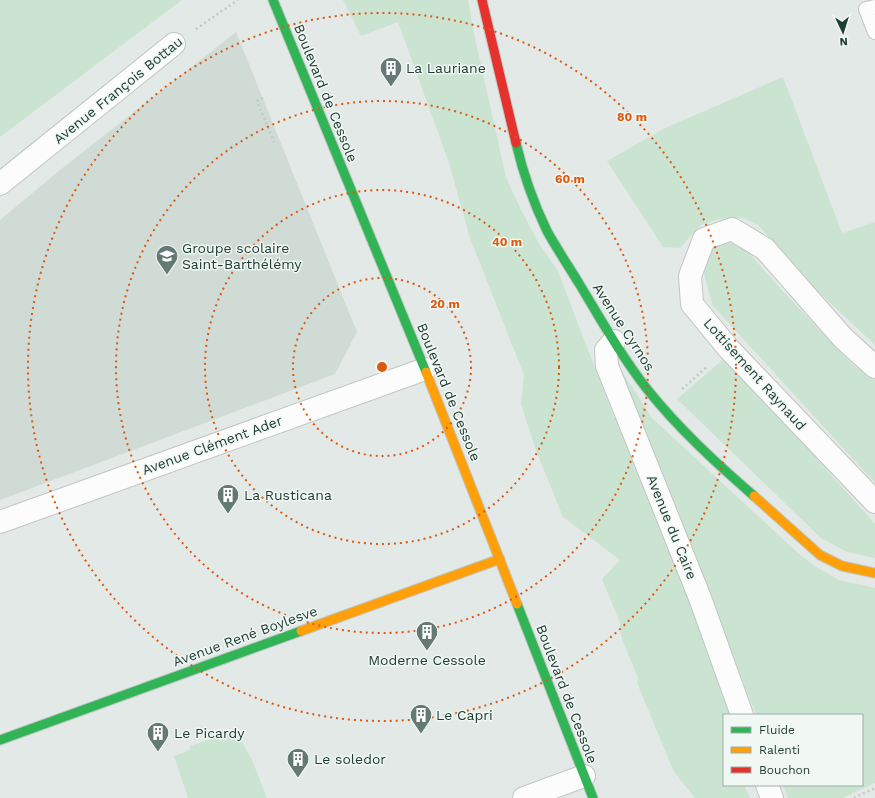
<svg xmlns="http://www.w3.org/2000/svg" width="875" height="798" font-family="'Work Sans',sans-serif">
<rect width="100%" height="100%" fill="#e3e9e6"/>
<path fill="#d0dbd6" d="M236,32L357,332L335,374L0,500V220L60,170Z"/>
<g fill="#cbe4d2">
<path d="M0,0H182L0,137Z"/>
<path d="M343,0H468L473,29L506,177L521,210L540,245L558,271L614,418L621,421L736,715H724V736H722L724,742V785H744L750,798H695L674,772L637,683L638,678L621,636L620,623L602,579L620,560L563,517L537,453L521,404L524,375L470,238L449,163L398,22L361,36Z"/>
<path d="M783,77L842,233L875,222V345L809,283L758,225L744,218L719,219L701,225L680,248L663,247L607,161L665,128Z"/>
<path d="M718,241L731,243L743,246L779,287L852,364L875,380V483L713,306C709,291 697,262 707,248C709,245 715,243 718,241Z"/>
<path d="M726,357L875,524V558L847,552L821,538L677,399Z"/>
<path d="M619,367L652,418L799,554L813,565L839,580L875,588V783L843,798H788L783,785H862V715H756Z"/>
<path d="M237,730L240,738L252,760L267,798H188L174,756L190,750V746Z"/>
</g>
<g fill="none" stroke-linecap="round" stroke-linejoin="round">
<g stroke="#c0c6c3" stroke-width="16">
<path id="lane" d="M875,7L866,9L875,32"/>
</g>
<g stroke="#c0c6c3" stroke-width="24">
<g id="street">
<path d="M0,184L174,44"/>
<path d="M614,341L606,350L607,366L700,598L742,715"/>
<path d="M875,367L843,338L765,249L732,229L704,239L690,276L692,304L729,349L875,502"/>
<path d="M0,522L425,369"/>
<path d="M767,785L772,798"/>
<path d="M524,798L584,776"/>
</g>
</g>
<g stroke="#bec7c3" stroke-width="11">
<g id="fast">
<path d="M273,0L426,372"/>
<path d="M516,143C523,173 533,202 547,231C557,249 569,267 580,285C601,320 622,357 647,389C679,429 716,463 754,496"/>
<path d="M517,604L593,798"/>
<path d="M0,740L301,631"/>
</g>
</g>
<g stroke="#bec7c3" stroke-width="11">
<g id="slow">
<path d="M426,372L517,604"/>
<path d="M754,496L820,555L842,566L875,573"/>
<path d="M301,631L500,559"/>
</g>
</g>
<g stroke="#bec7c3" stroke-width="11">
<path id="jam" d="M482,0L516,143"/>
</g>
<g stroke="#c0c9c5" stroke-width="2.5" stroke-dasharray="2 3" stroke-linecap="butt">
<path d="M196,29L238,0"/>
<path d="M263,98L257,101L274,142"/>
<path d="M682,389L708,366"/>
<path d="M854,798L875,788"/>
</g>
<use href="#lane" stroke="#fbfcfb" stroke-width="14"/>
<use href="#street" stroke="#fbfcfb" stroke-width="22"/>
<use href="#fast" stroke="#30b455" stroke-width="9"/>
<use href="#slow" stroke="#ff9f0a" stroke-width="9"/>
<use href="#jam" stroke="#e5322d" stroke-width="9"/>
</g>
<g fill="none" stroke="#de580e" stroke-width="2" stroke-dasharray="2 4">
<circle cx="382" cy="367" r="89"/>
<circle cx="382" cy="367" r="177"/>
<circle cx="382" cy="367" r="266"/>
<circle cx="382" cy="367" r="354"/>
</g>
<defs>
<g id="building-pin" transform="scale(1.15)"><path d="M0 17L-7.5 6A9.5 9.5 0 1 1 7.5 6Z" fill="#647973" stroke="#f1f8f4"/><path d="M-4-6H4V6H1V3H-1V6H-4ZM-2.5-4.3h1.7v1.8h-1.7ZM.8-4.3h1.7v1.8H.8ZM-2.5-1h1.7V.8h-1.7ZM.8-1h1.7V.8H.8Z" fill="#fff"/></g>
<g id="school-pin" transform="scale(1.15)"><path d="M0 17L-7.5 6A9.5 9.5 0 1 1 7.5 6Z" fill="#647973" stroke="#f1f8f4"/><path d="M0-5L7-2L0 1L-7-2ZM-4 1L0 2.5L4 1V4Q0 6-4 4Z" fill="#fff"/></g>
</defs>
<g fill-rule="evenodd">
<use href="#building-pin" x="391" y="68"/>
<use href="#school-pin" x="167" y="256"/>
<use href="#building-pin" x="228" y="495"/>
<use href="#building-pin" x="427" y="632"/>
<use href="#building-pin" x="421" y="715"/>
<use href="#building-pin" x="158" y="733"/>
<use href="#building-pin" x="298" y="759"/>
</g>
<g text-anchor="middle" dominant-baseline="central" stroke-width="3" stroke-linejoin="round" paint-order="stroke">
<g font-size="14" fill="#203d35" stroke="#f1f8f4" text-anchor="start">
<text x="406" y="68">La Lauriane</text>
<text x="182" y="248">Groupe scolaire<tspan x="182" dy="16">Saint-Barthélémy</tspan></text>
<text x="244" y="495">La Rusticana</text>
<text x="427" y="660" text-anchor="middle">Moderne Cessole</text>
<text x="436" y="715">Le Capri</text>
<text x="174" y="733">Le Picardy</text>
<text x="314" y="759">Le soledor</text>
</g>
<g font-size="14" fill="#203d35" stroke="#f1f8f4">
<text transform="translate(118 90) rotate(-39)">Avenue François Bottau</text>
<text transform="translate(326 93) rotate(68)">Boulevard de Cessole</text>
<text transform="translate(624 327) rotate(57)">Avenue Cyrnos</text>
<text transform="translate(755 374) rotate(48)">Lottisement Raynaud</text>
<text transform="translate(449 392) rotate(68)">Boulevard de Cessole</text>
<text transform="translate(212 445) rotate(-20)">Avenue Clément Ader</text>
<text transform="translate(672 527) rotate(68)">Avenue du Caire</text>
<text transform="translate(245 636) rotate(-20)">Avenue René Boylesve</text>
<text transform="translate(567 694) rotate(69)">Boulevard de Cessole</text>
</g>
</g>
<circle cx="382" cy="367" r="6" fill="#de580e" stroke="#f1f8f4" stroke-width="2"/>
<g font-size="12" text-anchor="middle" font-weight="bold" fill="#de580e" stroke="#f1f8f4" stroke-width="3" stroke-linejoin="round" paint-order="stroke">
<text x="632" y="121">80 m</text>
<text x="570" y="183">60 m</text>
<text x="507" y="246">40 m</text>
<text x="445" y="308">20 m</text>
</g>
<rect x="723" y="714" width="140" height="72" fill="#f1f8f4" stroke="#9dada8"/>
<rect x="731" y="727" width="20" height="6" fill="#30b455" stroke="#9dada8"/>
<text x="759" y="734" font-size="12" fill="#203d35">Fluide</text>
<rect x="731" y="747" width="20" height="6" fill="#ff9f0a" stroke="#9dada8"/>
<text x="759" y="754" font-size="12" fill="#203d35">Ralenti</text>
<rect x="731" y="767" width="20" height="6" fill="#e5322d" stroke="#9dada8"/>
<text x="759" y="774" font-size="12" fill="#203d35">Bouchon</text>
<g transform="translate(843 32) rotate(176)" stroke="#f1f8f4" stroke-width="3" paint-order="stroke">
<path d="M0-3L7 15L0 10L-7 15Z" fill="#203d35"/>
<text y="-6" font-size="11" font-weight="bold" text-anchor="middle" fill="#203d35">N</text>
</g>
</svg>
